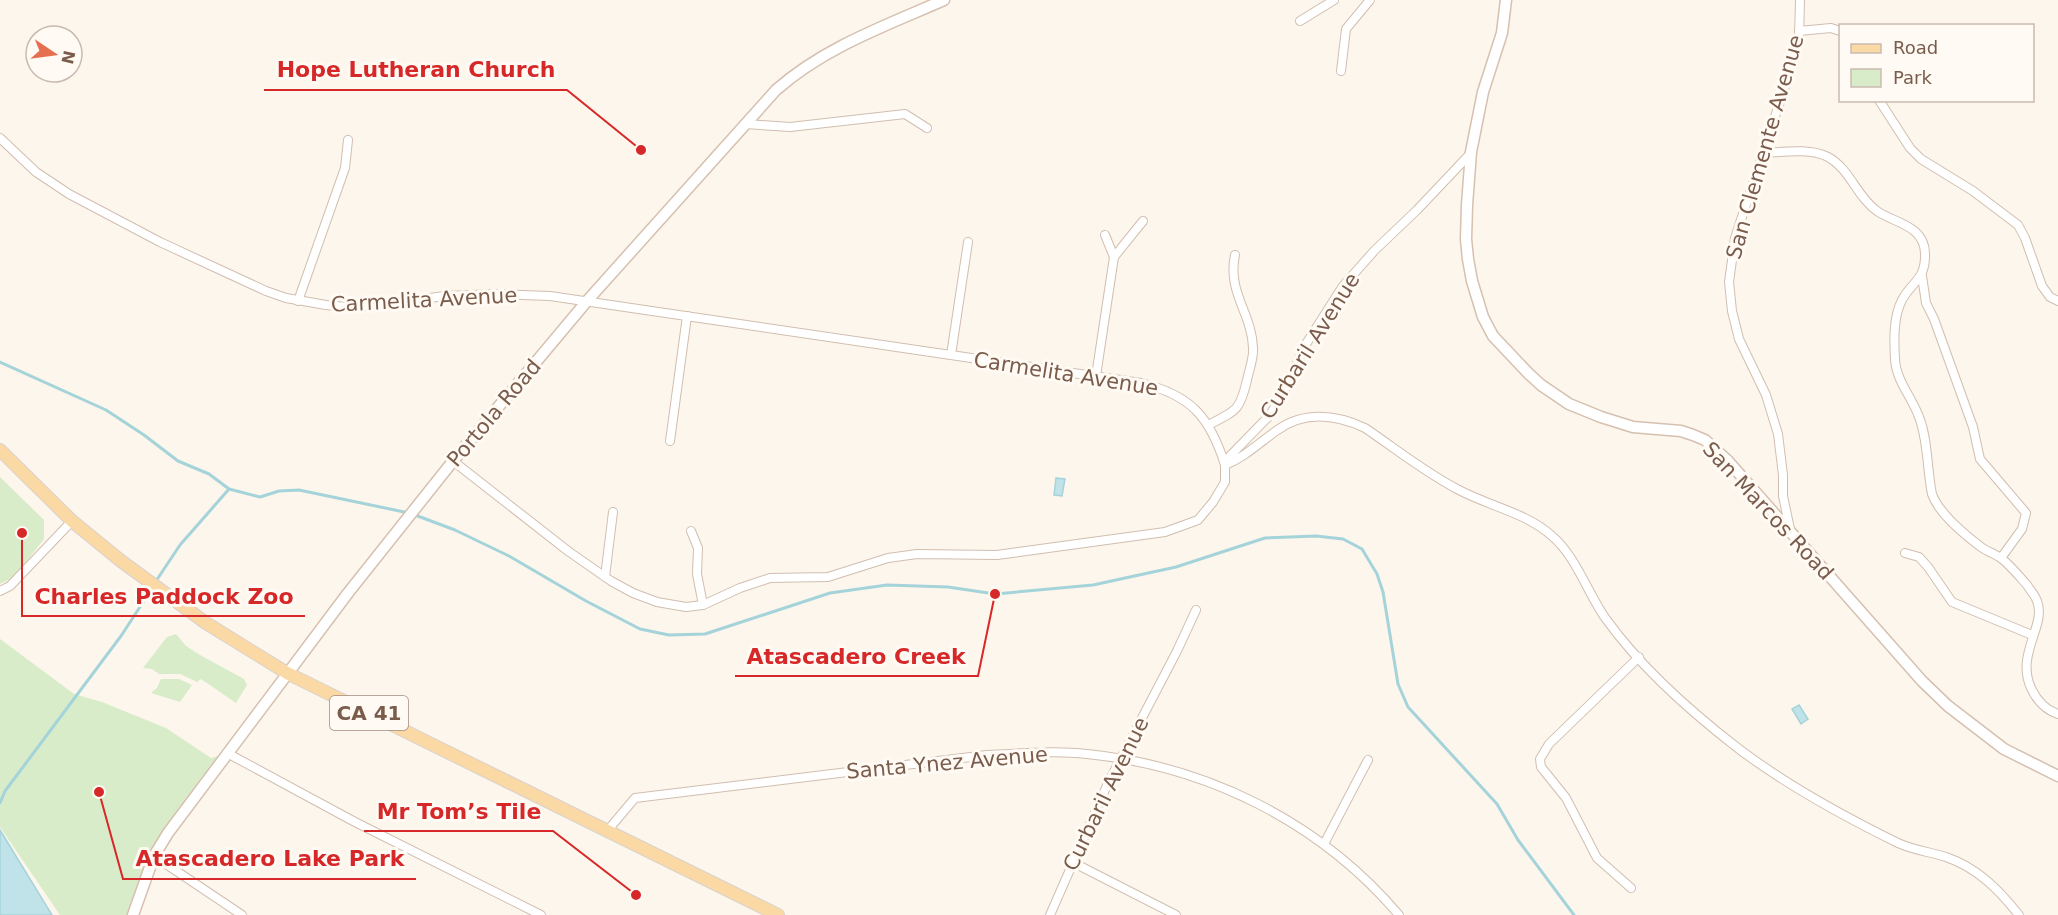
<svg xmlns="http://www.w3.org/2000/svg" width="2058" height="915" font-family="'DejaVu Sans',sans-serif">
<rect width="100%" height="100%" fill="#fdf6ec"/>
<g fill="#d8ecc9">
<path d="M0,477L44,520V539L19,571L13,578L0,584Z"/>
<path d="M176,634L186,646L200,655L244,679L247,685L236,703L201,679L197,682L180,674H159L152,669L143,668L167,637Z"/>
<path d="M0,639L74,694L102,702L166,728L211,758L226,754L152,857L133,915H60L0,827Z"/>
<path d="M161,679H179L192,685L180,702L151,693L157,688Z"/>
</g>
<g fill="#bfe3e8" stroke="#a5d3da" stroke-width="1.5">
<path d="M1056,478L1065,479L1062,496L1054,495Z"/>
<path d="M1799,705L1808,719L1801,724L1792,709Z"/>
<path d="M0,830L52,915H0Z"/>
</g>
<g fill="none" stroke-linecap="round" stroke-linejoin="round">
<g stroke="#a5d3da" stroke-width="3">
<path d="M0,362L106,410L144,435L178,461L209,474L229,489L260,497L279,491L299,490L409,513"/>
<path d="M415,515L455,530L509,556L586,601L640,629L669,635L705,634L830,593L887,585L948,587L995,594L1093,585L1176,567L1265,538L1316,536L1343,539L1362,549L1377,574L1383,592L1398,684L1408,707L1497,804L1518,840L1574,915"/>
<path d="M156,581L180,545L229,489"/>
<path d="M0,803L5,791L121,636L153,587"/>
</g>
<g stroke="#d1beb0" stroke-width="10">
<g id="street">
<path d="M1300,21L1334,0"/>
<path d="M1799,31L1831,28L1840,31"/>
<path d="M1341,71L1346,29L1370,0"/>
<path d="M1879,100L1910,148L1921,159L1973,191L2018,225L2025,238L2042,286L2050,297L2058,301"/>
<path d="M745,124L790,127L905,114L927,128"/>
<path d="M0,138L36,172L69,194L160,242L266,291L286,298L326,305L347,307L367,306L445,296L497,294L550,296L1141,383C1191,395 1210,417 1225,465C1245,457 1259,443 1276,431C1303,411 1335,414 1365,428C1396,449 1426,473 1459,490C1489,506 1527,513 1552,536C1576,556 1588,594 1606,619C1642,669 1691,712 1739,749C1788,786 1843,816 1898,843C1913,850 1930,852 1946,857C1978,868 1999,890 2019,915"/>
<path d="M1765,153C1784,152 1810,148 1828,157C1850,169 1857,197 1877,211C1894,223 1924,225 1925,253C1926,280 1912,281 1902,300C1893,317 1894,341 1895,359C1896,381 1912,397 1919,417C1928,439 1927,470 1932,494C1939,514 1964,534 1981,547C1988,552 1995,554 2001,558C2011,566 2019,576 2027,585C2030,590 2035,595 2037,601C2047,626 2014,655 2032,690C2038,702 2046,710 2058,714"/>
<path d="M1105,235L1114,257"/>
<path d="M1922,276L1926,303L1934,319L1973,427L1980,459L2026,513L2022,529L2001,558"/>
<path d="M298,301L345,168L348,140"/>
<path d="M951,355L968,242"/>
<path d="M1096,376L1114,257L1143,221"/>
<path d="M1208,425C1236,411 1240,411 1247,380C1249,370 1254,358 1253,348C1252,313 1227,293 1235,255"/>
<path d="M670,441L687,316"/>
<path d="M453,461L568,551L611,581L633,593L657,602L686,607L703,605L740,588L770,578L828,577L888,558L917,554L997,555L1165,532L1198,520L1213,502L1225,482V465L1229,457L1270,415L1285,389L1306,344L1343,286L1375,250L1417,210L1471,153"/>
<path d="M1790,529L1783,496V475L1778,434L1766,395L1739,339L1732,311L1729,282L1735,238L1795,56L1799,38L1800,0"/>
<path d="M691,531L698,548L697,574L703,605"/>
<path d="M1905,553L1919,557L1928,567L1952,602L2032,635"/>
<path d="M605,577L613,512"/>
<path d="M0,591L10,586L72,521"/>
<path d="M227,753L355,822L541,915"/>
<path d="M608,830L635,798L987,755C1020,754 1053,750 1087,754C1207,766 1320,822 1399,915"/>
<path d="M1324,844L1368,760"/>
<path d="M154,856L242,915"/>
<path d="M1072,862L1176,915"/>
<path d="M1631,888L1597,858L1566,798L1541,767L1540,759L1549,744L1639,657"/>
<path d="M1050,915L1108,783L1177,651L1196,610"/>
</g>
</g>
<g stroke="#d6c0b0" stroke-width="13">
<g id="secondary">
<path d="M1506,0L1502,33L1483,92L1471,152L1467,205L1466,239L1468,259L1472,281L1483,317L1493,336L1528,373L1541,385L1569,404L1601,417L1633,427L1681,431L1693,435L1705,440L1728,461L1922,681L1948,706L2004,749L2058,776"/>
<path d="M133,915L154,856L168,833L348,593L453,461L587,301L776,90C825,47 885,26 944,0"/>
</g>
</g>
<g stroke="#dad1cd" stroke-width="14">
<path id="primary" d="M0,450L72,521L121,561L206,623L287,673L778,915"/>
</g>
<use href="#street" stroke="#fff" stroke-width="8"/>
<use href="#secondary" stroke="#fff" stroke-width="10"/>
<use href="#primary" stroke="#fbd9a5" stroke-width="12"/>
</g>
<g text-anchor="middle" dominant-baseline="central" stroke-width="6" stroke-linejoin="round" paint-order="stroke">
<rect fill="#fffaf3" stroke="#a28b7f" stroke-width="1.5" x="330" y="696" width="78" height="34" rx="4.5"/>
<g font-size="20" font-weight="bold" fill="#7a5c4d">
<text x="369" y="713">CA 41</text>
</g>
<g font-size="21" fill="#7a5c4d" stroke="#fffaf3">
<text transform="translate(1765 147) rotate(-74)">San Clemente Avenue</text>
<text transform="translate(424 300) rotate(-3)">Carmelita Avenue</text>
<text transform="translate(1310 346) rotate(-58)">Curbaril Avenue</text>
<text transform="translate(1066 374) rotate(9)">Carmelita Avenue</text>
<text transform="translate(494 413) rotate(-50)">Portola Road</text>
<text transform="translate(1768 511) rotate(47)">San Marcos Road</text>
<text transform="translate(947 763) rotate(-5)">Santa Ynez Avenue</text>
<text transform="translate(1106 794) rotate(-64)">Curbaril Avenue</text>
</g>
</g>
<path fill="none" stroke="#d62828" stroke-width="2" d="M641 150L567 90H264M22 533L22 616H305M995 594L978 676H735M636 895L553 831H364M99 792L123 879H416"/>
<g fill="#d62828" stroke="#fffaf3" stroke-width="2">
<circle cx="641" cy="150" r="6"/>
<circle cx="22" cy="533" r="6"/>
<circle cx="995" cy="594" r="6"/>
<circle cx="636" cy="895" r="6"/>
<circle cx="99" cy="792" r="6"/>
</g>
<g font-size="22" text-anchor="middle" font-weight="bold" fill="#d62828" stroke="#fffaf3" stroke-width="6" stroke-linejoin="round" paint-order="stroke">
<text x="416" y="77">Hope Lutheran Church</text>
<text x="164" y="604">Charles Paddock Zoo</text>
<text x="856" y="664">Atascadero Creek</text>
<text x="459" y="819">Mr Tom’s Tile</text>
<text x="270" y="866">Atascadero Lake Park</text>
</g>
<rect x="1839" y="24" width="195" height="78" fill="#fffaf3" stroke="#cabbb1" stroke-width="1.5"/>
<rect x="1851" y="44" width="30" height="9" fill="#fbd9a5" stroke="#cabbb1" stroke-width="1.5"/>
<text x="1893" y="54" font-size="18" fill="#7a5c4d">Road</text>
<rect x="1851" y="69" width="30" height="18" fill="#d8ecc9" stroke="#cabbb1" stroke-width="1.5"/>
<text x="1893" y="84" font-size="18" fill="#7a5c4d">Park</text>
<g transform="translate(54 54) rotate(103)"><circle r="28" fill="#fffaf3" stroke="#cabbb1" stroke-width="1.5"/>
<path d="M0-4.5L10 22L0 15L-10 22Z" fill="#e76f51"/>
<text y="-9" font-size="16" font-weight="bold" text-anchor="middle" fill="#7a5c4d">N</text>
</g>
</svg>
